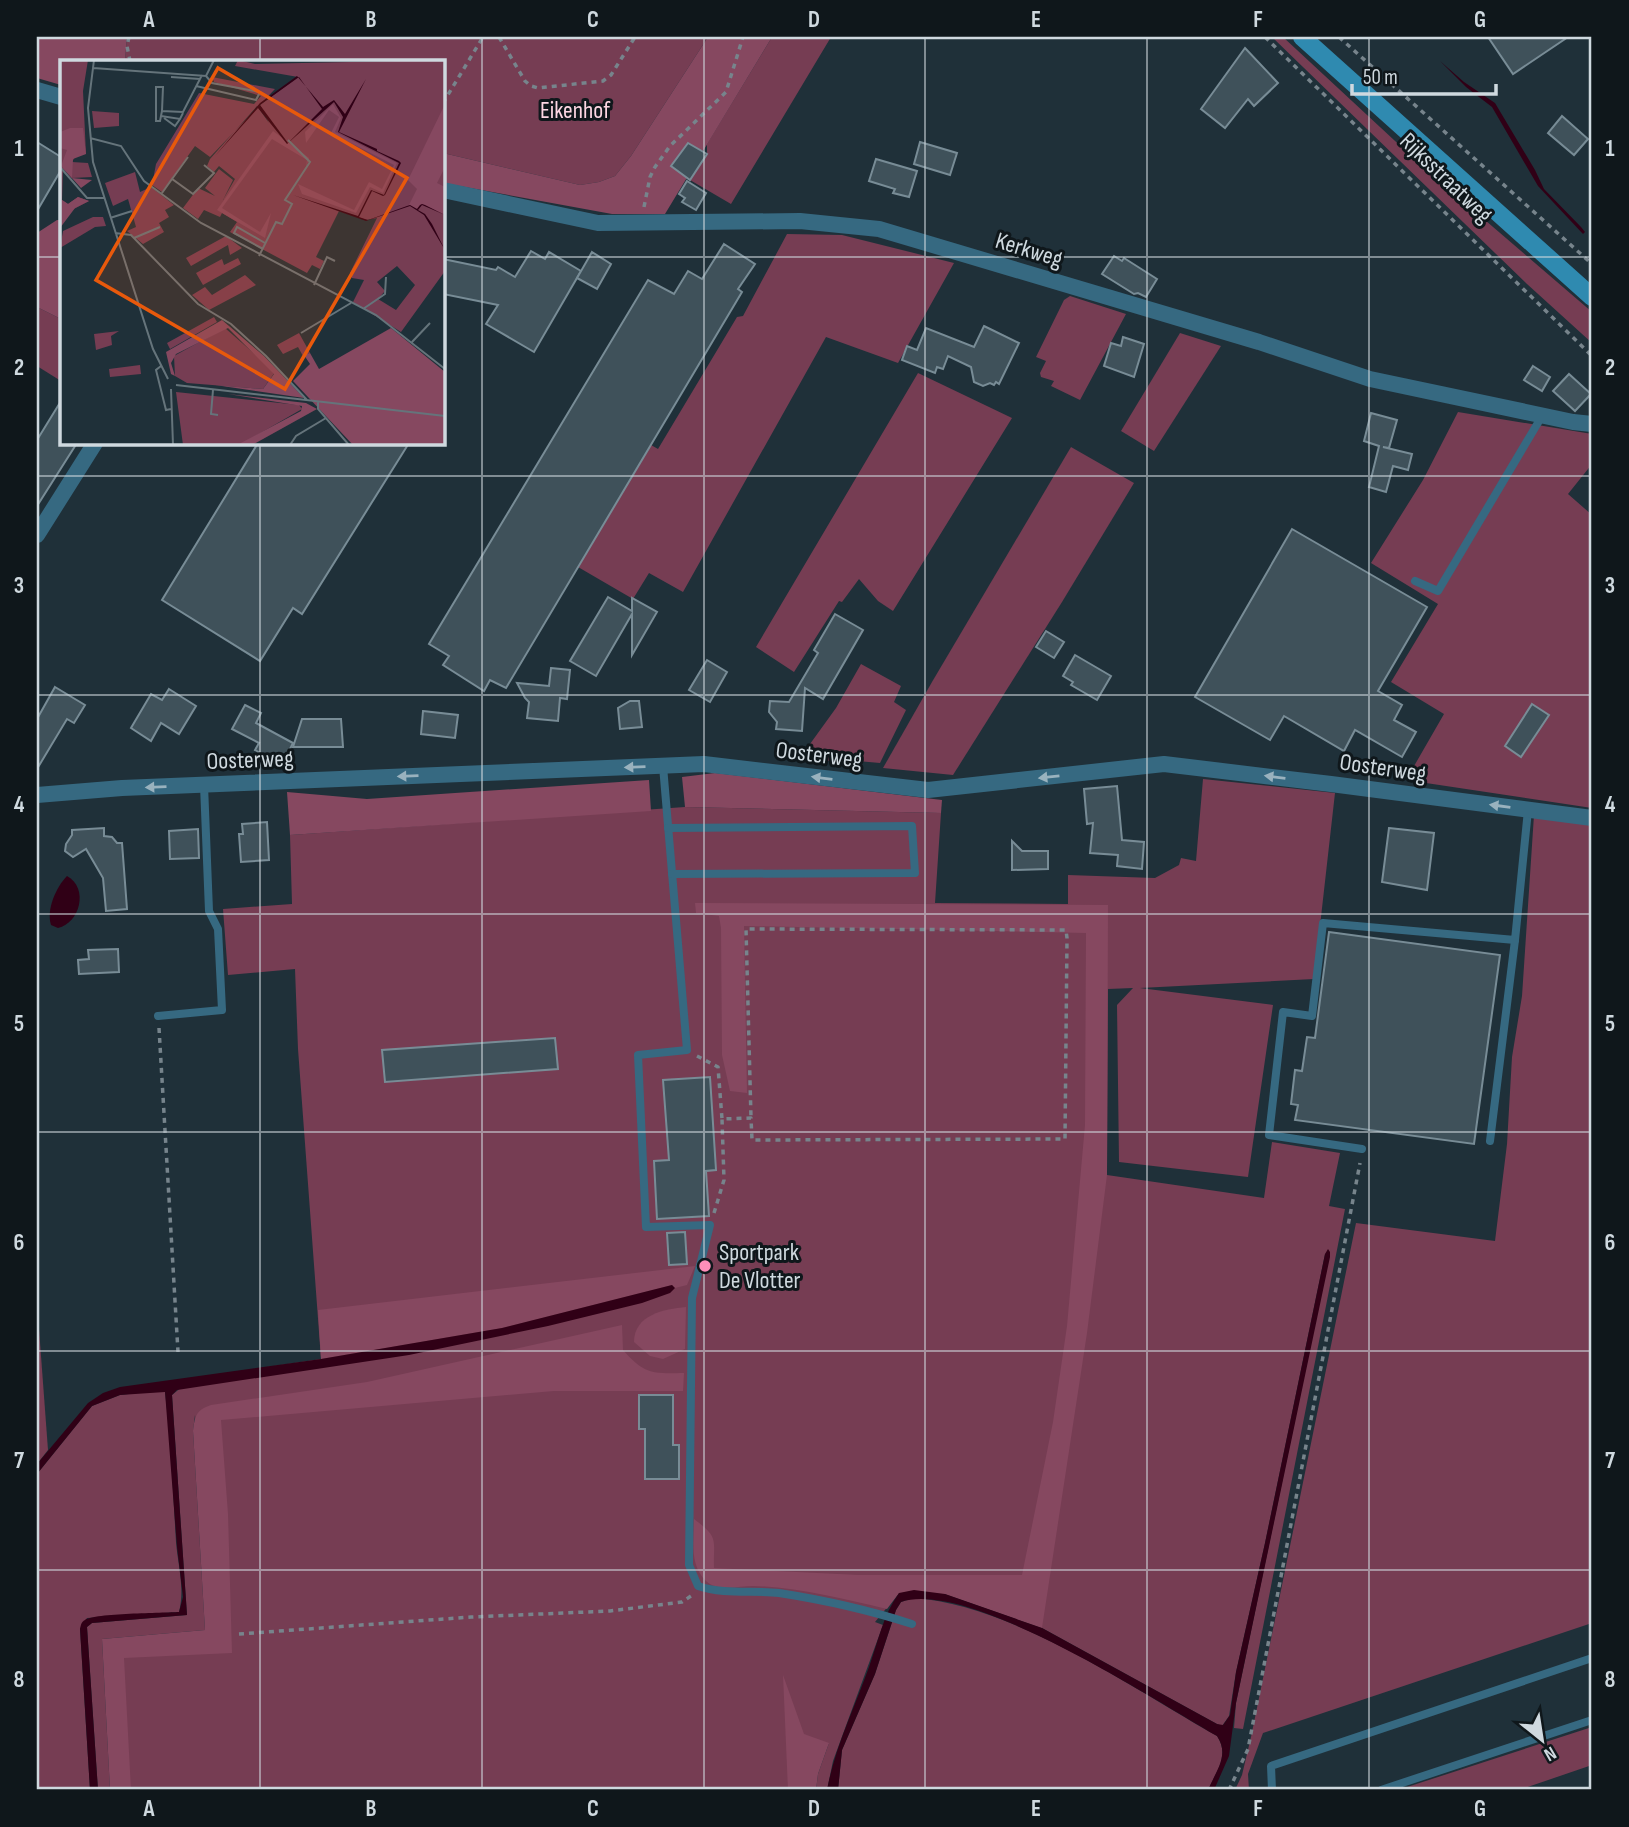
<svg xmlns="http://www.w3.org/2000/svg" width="1629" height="1827" font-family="'Sofia Sans Condensed',sans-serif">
<rect width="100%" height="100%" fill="#1f3039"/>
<g fill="#763d53">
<path d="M127,37H708L631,156L615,176L599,182L580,185L443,153V61H125Z"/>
<path d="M772,37H831L731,204L690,180L707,154V144Z"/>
<path d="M1272,37H1283L1422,166L1592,312V343L1527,284Z"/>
<path d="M787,234L842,235L954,263L898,363L826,337L683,592L649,573L633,599L578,567L651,445L658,449L737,317L743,316Z"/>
<path d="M1070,296L1126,314L1080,400L1051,386L1054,381L1041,377L1040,373L1046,361L1036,357L1064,300Z"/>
<path d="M37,307L61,319V381L37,366Z"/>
<path d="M1180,333L1221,346L1154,451L1121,431Z"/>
<path d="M918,373L1012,418L893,611L878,601L859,579L842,602L839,601L794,672L756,647Z"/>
<path d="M1458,412L1592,434V464L1568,494L1592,515V808L1406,780L1444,714L1391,682L1438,604L1371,563L1423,480Z"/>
<path d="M1071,447L1134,483L1062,602L953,775L883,768L932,682Z"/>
<path d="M861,664L901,686L894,702L906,710L880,763L835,759L828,761L805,757L810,744L836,708Z"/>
<path d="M1203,779L1335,793L1314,979L1140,988L1273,1005L1248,1177L1119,1162L1117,1005L1133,988L1108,989L1107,1175L1264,1198L1272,1142L1340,1153L1329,1206L1345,1209L1243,1729L1234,1728L1236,1703L1330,1252L1325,1254L1265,1543L1236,1672L1229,1716L1222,1726L1217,1724L1042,1628L945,1594L899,1593L875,1622L883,1625L833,1761L827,1790H816L818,1774L829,1743L803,1790H119L109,1648L211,1632L195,1415L193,1431L205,1630L102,1639L110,1790H98L87,1627L92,1623L187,1615L172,1395L193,1378L321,1359L298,1049L295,969L228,975L223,909L292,904L290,835L685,807L941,813L935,903L1068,904V875L1155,878L1179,865L1181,858L1196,861Z"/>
<path d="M1534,815L1592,825V1623L1263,1733L1248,1774L1249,1790H1235L1242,1775L1251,1737L1356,1223L1495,1241L1507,1144L1512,1057L1522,996Z"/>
<path d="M37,1302L48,1450L37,1464Z"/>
<path d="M155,1391L165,1392C171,1442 173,1492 176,1542C178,1566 185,1588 179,1612L87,1618L80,1629L90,1790H37V1474L92,1406L120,1395Z"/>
<path d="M914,1598C1013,1605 1131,1687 1217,1736C1230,1755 1216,1772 1208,1790H838L842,1750L875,1674L896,1610L901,1602Z"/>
<path d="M1592,1727V1765L1519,1790H1398Z"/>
</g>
<g fill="#864860">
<path d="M37,37H127L125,61H61V85L37,78Z"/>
<path d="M708,37H772L665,214H612L443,183V153L580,185L599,182L615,176L631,156Z"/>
<path d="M57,220H61V319L37,307V233Z"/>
<path d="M715,773L942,800L941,813L685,807L682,777Z"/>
<path d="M649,780L651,811L290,835L287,792L367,799Z"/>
<path d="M695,903L1108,905L1107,1175L1087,1333L1042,1628L945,1594L899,1593L887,1609C843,1599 798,1587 753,1586C739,1586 717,1592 706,1581C689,1565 694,1540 694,1519C720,1538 713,1540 714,1568L858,1575H1022L1053,1422L1067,1326L1085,1125L1086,933L744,926L747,1093L730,1091L722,1055L721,928L719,916L696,913Z"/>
<path d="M695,1266L687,1285L675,1288L672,1285L502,1328L321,1359L318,1310Z"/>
<path d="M686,1307L685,1349L663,1359L650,1356L634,1342C634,1315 664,1309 686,1307Z"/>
<path d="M622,1325L623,1350C644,1374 653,1374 684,1373L683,1391H554L221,1420L228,1514L232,1653L124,1658L131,1790H110L102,1639L205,1630L193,1431C195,1416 196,1410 211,1405L367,1382Z"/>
<path d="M783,1675L804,1734L829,1743L818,1774L816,1790H788Z"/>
</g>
<g fill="#300016">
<path d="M1440,61L1464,82L1495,103L1535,170L1544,189L1581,227L1585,232L1583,234L1538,186L1492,107L1466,87Z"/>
<path d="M67,876C89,888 80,923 58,928L51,925C46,910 56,887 67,876Z"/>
<path d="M1328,1249L1330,1252V1257L1236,1703L1229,1756L1214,1790H1208C1216,1771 1230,1755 1217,1736C1153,1699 969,1579 901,1602L896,1610L875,1674L842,1750L838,1790H827C835,1747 854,1709 869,1667C878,1642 883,1615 899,1593L914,1590L945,1594L1042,1628L1217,1724L1223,1725L1230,1715L1236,1672L1265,1543L1325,1254Z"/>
<path d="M672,1285L675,1288L670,1293L642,1303L548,1326L409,1355L177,1390L172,1395L187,1615L92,1623L87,1627L98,1790H90L80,1629C81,1625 81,1622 85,1620C94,1613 164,1613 179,1612L183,1597L177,1547L165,1392L120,1395L92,1406L37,1474V1464L88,1403L103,1393L120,1387L321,1359L502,1328Z"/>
</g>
<g fill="#3f515a" stroke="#788c96" stroke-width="2">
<path d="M1488,37H1568L1513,74Z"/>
<path d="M1245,48L1278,83L1254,106L1248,99L1225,128L1201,109Z"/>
<path d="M1562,116L1588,139L1574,155L1548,133Z"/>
<path d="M37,142L61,157V170L37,211Z"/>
<path d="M920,142L957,153L950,175L914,164Z"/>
<path d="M688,143L707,154L690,180L671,166Z"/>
<path d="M876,159L917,171L909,197L893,193L895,189L869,181Z"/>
<path d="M687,181L706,193L696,210L682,202L685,198L679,194Z"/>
<path d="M724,244L755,264L738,289L742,292L506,688L490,680L484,691L443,665L449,656L429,644L648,280L674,294L688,271L702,279Z"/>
<path d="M531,251L545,259L549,252L581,271L534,352L486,324L498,305L443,294V259L496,270L498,267L515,277Z"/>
<path d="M592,252L611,264L597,289L577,278Z"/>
<path d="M1114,256L1122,261L1124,258L1157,279L1146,297L1138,293L1134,294L1102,274Z"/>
<path d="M984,326L1019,343L999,384L996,382L994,385L990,383L983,386L974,382L971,367L948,356L943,369L937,367L935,373L902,360L907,346L917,350L926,328L974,347Z"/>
<path d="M1123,337L1144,344L1134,377L1104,366L1111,343L1121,346Z"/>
<path d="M1533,366L1550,377L1542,391L1524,380Z"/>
<path d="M1569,374L1591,394L1575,411L1553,391Z"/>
<path d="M61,401V443H77L37,506V440Z"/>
<path d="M1371,413L1397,420L1389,448L1383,447L1412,454L1408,470L1393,466L1386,492L1369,487L1379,446L1364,441Z"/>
<path d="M258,443H409L302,614L293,608L260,661L162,600Z"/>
<path d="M1292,529L1427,607L1378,691L1402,705L1394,720L1416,732L1402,757L1355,730L1344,751L1284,716L1270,740L1195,697Z"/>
<path d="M608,597L632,611V598L657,612L632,655V614L596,676L570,661Z"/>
<path d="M835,614L863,630L823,699L805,688L802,731L776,729L777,722L769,712L770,701L789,702L818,653L814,650Z"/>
<path d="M1046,631L1064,642L1054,658L1036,647Z"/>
<path d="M1075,655L1111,676L1097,700L1071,685L1073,682L1063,676Z"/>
<path d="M707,660L727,672L710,702L689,690Z"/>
<path d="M551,668L570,670L567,699L560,698L558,721L527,718L529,702L525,698L517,683L549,686Z"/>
<path d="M55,687L85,705L74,723L67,719L37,769V719Z"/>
<path d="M169,689L196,706L179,734L161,723L151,741L131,728L151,694L162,700Z"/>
<path d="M630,701H639L642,727L620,729L618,708Z"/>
<path d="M1532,704L1549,715L1521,757L1505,746Z"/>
<path d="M245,705L261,713L256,723L293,743L282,765L255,750L259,743L232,729Z"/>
<path d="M423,711L458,715L455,738L421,734Z"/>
<path d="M302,719H341L343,747H293Z"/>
<path d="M1117,786L1122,840L1144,842L1142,869L1117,866L1118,855L1090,853L1093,823L1087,824L1084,789Z"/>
<path d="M267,822L269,860L241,862L239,834H243L242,824Z"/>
<path d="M104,828V836L112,837L117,843H122L127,909L106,911L103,878L86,849L73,857L65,851L66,844L72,835V830Z"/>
<path d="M1389,828L1434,833L1427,890L1382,882Z"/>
<path d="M198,829L199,858L170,859L169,831Z"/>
<path d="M1012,841L1022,851H1048V869L1012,870Z"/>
<path d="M1329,932L1500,955L1474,1144L1295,1120L1298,1105L1291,1104L1295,1070L1302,1071L1307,1037L1315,1038Z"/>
<path d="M118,949L119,972L79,974L78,960L89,959L88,950Z"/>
<path d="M555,1038L558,1069L385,1082L382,1050Z"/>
<path d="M710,1077L716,1170L706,1171L709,1216L657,1219L654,1161L669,1160L663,1080Z"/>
<path d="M685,1232L687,1264L669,1265L667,1233Z"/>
<path d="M639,1395H673V1445H679V1479H645V1429H639Z"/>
</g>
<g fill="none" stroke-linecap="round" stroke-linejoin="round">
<g stroke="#77848c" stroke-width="3.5" stroke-dasharray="5 5" stroke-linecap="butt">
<path d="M129,37L127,46L130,61"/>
<path d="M499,37L525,81L531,86L538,88L603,81L611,75L635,37"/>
<path d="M1265,37L1592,356"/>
<path d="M1339,37L1592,264"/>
<path d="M443,103L483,37"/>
<path d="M644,207L650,177L655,167L670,146L726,92L743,37"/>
<path d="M159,1028L178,1352"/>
<path d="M697,1056L718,1067L722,1119"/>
<path d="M714,1213L724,1180L722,1119L751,1118L752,1140L1065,1139L1067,938L1066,930L746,929L751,1118"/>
<path d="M239,1634L471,1617L610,1611L682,1602L691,1596"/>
<path d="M1229,1790L1248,1749L1360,1163"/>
</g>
<g stroke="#366981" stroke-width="8">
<path d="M1415,581L1438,591L1542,416"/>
<path d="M663,766L687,1050L638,1055L646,1227L710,1225L692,1298L689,1565L698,1586C724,1595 753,1590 779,1593C824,1600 869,1610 912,1624"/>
<path d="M668,828L912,826L915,873L672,874"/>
<path d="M158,1016L222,1010L218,929L209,911L204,785"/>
<path d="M1490,1141L1515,940"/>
<path d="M1362,1149L1269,1135L1283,1012L1312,1016L1323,923L1515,940L1528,810"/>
<path d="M1272,1790L1271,1766L1592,1658"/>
<path d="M1381,1790L1592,1720"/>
</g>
<g stroke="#366981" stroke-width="16">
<path d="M37,90L61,97"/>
<path d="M443,190L598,223L800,221L879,229L1259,342L1370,379L1573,422L1592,424"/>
<path d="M37,535L95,443"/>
<path d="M37,795L122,788L704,764L928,790L1164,764L1331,784L1592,818"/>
</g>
<path stroke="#2f8ab0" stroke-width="18" d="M1302,37L1592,297"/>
</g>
<defs><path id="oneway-solid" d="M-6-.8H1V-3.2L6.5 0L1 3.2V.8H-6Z" transform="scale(1.75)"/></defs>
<g fill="#99b2be">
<use href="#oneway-solid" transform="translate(635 767) rotate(178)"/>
<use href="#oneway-solid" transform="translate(408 776) rotate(178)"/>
<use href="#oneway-solid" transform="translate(1049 777) rotate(174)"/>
<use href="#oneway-solid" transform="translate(1275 777) rotate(-173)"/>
<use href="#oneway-solid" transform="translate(822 778) rotate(-173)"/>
<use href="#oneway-solid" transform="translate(156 787) rotate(178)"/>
<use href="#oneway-solid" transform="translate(1500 806) rotate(-172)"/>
</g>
<path fill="none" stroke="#cfd9df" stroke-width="2" stroke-opacity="0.55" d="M260,37V61M482,37V1790M704,37V1790M925,37V1790M1147,37V1790M1369,37V1790M37,257H61M443,257H1592M260,443V1790M37,476H1592M37,695H1592M37,914H1592M37,1132H1592M37,1351H1592M37,1570H1592"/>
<circle fill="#ff8eba" stroke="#0f171b" stroke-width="2.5" cx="705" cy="1266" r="7"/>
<g text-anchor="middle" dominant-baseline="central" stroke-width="6" stroke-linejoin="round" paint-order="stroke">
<g font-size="24" fill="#fdd6e3" stroke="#0f171b">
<text x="575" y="110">Eikenhof</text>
</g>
<g font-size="24" fill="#cfd9df" stroke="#0f171b">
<text transform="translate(1446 178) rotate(44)">Rijksstraatweg</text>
<text transform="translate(1029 250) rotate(17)">Kerkweg</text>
<text transform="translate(819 755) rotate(7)">Oosterweg</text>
<text transform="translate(250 760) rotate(-2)">Oosterweg</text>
<text transform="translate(1383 768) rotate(8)">Oosterweg</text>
</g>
<g font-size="24" fill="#cfd9df" stroke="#0f171b" text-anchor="start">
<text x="719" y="1252">Sportpark<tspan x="719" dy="28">De Vlotter</tspan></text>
</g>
</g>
<g transform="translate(60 60)">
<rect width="385" height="385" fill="#1f3039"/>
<path d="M0,0H28L23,31L26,94L16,95L12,102L28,103L32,117L12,118L3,109L2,140L8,144L18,137L29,141L10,151L0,168ZM178,0L195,4L385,0V211L341,272L293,242L304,220L292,218L290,213L317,158L306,160L279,151L256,197L264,201L260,209L252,205L247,213L170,172L177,162L162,153L160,157L144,150L138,159L123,148L138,128L155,136L145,128L159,109L173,120L163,140L175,119L159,106L154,112L147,106L150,99L197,46L209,63L200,45L238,17L175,6ZM337,206L355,225L336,250L318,239L325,231L317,222ZM152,17L215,29L150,97L135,86L102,132L92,125L96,104L139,33L194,44L201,36L154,22ZM32,51L59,53V66L34,68ZM75,112L80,132L91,127L114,145L105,150L109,157L99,163L104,172L83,184L67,171L76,167L68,139L53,146L45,123ZM33,157H43L46,166L35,167L0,188L3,171ZM166,176L182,188L170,195L168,185L131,206L126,198ZM178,198L181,204L143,225L136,213L162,199L164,205ZM185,215L196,225L149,250L132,235L145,227L152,235ZM154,257L157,262L110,289L107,283ZM165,268L215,312L203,329L127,323L115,316L114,296ZM59,271L51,276L52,285L36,290L34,274ZM239,273L250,293L243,296L238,287L223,294L217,285ZM80,305L81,314L50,317L49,309ZM116,332L239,345L242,349L180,385H123Z" fill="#763d53" fill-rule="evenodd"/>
<path d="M273,44L281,58L275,72L337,103L323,133L310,127L296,153L242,134L238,124L294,150L309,122L322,129L334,105L271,73L279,57L269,50L246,83L245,72ZM385,44V107L377,123L385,127V155L362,144L357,149L349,145L357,129L348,120ZM10,68H23L26,94L13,99L12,118L32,120L21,128L1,106L7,90L0,88V72ZM213,71L249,98L246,107L247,100L212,79L162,148L200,172L211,153L205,178L157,150ZM0,108L2,140L8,144L18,137L29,141L15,148L0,168ZM162,260L204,296L244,338L155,325L203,329L214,314L168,268L116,294L111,303L115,316L111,314L106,292ZM331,268L385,312V385H293L233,321L250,304L244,295L250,293L259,309ZM168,334L246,343L257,349L192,385H177L241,351L242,346Z" fill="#864860"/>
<path d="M237,16L263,47L274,40L285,54L306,19L279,72L317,89V91L339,101L341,103L325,135L323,136L312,131L299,157L308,160L347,146L350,145L357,149L360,145L362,144L365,145L385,155L362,145L358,150L365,154L372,164L385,190L364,155L350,146L306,161L233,135L298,156L311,130L324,135L339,103L278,72L283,57L274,42L227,84L198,48L155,96L200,43ZM239,17L262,49L228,83L200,45Z" fill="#300016" fill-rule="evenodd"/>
<path fill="none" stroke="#65747b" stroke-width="2" d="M34,0L28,48L33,102L93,289L108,319M33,8L146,16L154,0M111,17L140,19M136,26L196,40L200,32L152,23L146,16M102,51L100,61H96V27H103L102,51L123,52L142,15M101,56L120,59L123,53M104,58L115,66L120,59M30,78L61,86L84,121L141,163L316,255L385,309M0,107L27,138H44M112,119L128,97M102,133L112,119L133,134L154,113L144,105M50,158L72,151M55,173L71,175L138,244L171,264L206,296L247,340M74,178L100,167M203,189L174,173L177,167L205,183M199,196L216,162L222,164L232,144L225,140L250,102L228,80M254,225L267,197L275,201M303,249L325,234L326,217M241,273L291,243M352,282L370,263M101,306L96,310L106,350L111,349M116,325L385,356M111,329L113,385M153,330L151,354L158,355M258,342V349L289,385M230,385L236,376L266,358"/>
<path fill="#e8590c" fill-opacity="0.15" stroke="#e8590c" stroke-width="3.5" d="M158,8L347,118L225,329L36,220Z"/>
<rect width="385" height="385" fill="none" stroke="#cfd9df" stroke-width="3.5"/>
</g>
<rect width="1629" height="1827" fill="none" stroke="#0f171b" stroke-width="77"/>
<g transform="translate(1542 1740) rotate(150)" stroke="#0f171b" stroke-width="5" paint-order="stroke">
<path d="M0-5L12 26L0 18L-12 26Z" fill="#cfd9df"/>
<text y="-10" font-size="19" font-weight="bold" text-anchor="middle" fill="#cfd9df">N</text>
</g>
<path d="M1352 84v10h144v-10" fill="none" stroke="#cfd9df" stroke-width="3.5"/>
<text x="1363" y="84" font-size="21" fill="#cfd9df" stroke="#0f171b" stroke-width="5" paint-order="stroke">50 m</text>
<rect x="38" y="38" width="1552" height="1750" fill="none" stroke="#cfd9df" stroke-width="2.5"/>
<g font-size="23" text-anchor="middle" font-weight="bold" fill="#cfd9df">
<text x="149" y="27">A</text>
<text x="371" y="27">B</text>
<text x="593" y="27">C</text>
<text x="814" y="27">D</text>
<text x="1036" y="27">E</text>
<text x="1258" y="27">F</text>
<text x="1480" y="27">G</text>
<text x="19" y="156">1</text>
<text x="1610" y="156">1</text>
<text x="19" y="375">2</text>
<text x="1610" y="375">2</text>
<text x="19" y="593">3</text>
<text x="1610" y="593">3</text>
<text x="19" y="812">4</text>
<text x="1610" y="812">4</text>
<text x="19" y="1031">5</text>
<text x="1610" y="1031">5</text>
<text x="19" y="1250">6</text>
<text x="1610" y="1250">6</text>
<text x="19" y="1468">7</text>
<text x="1610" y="1468">7</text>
<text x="19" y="1687">8</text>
<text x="1610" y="1687">8</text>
<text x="149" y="1816">A</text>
<text x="371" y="1816">B</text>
<text x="593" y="1816">C</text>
<text x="814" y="1816">D</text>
<text x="1036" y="1816">E</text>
<text x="1258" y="1816">F</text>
<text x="1480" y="1816">G</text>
</g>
</svg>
